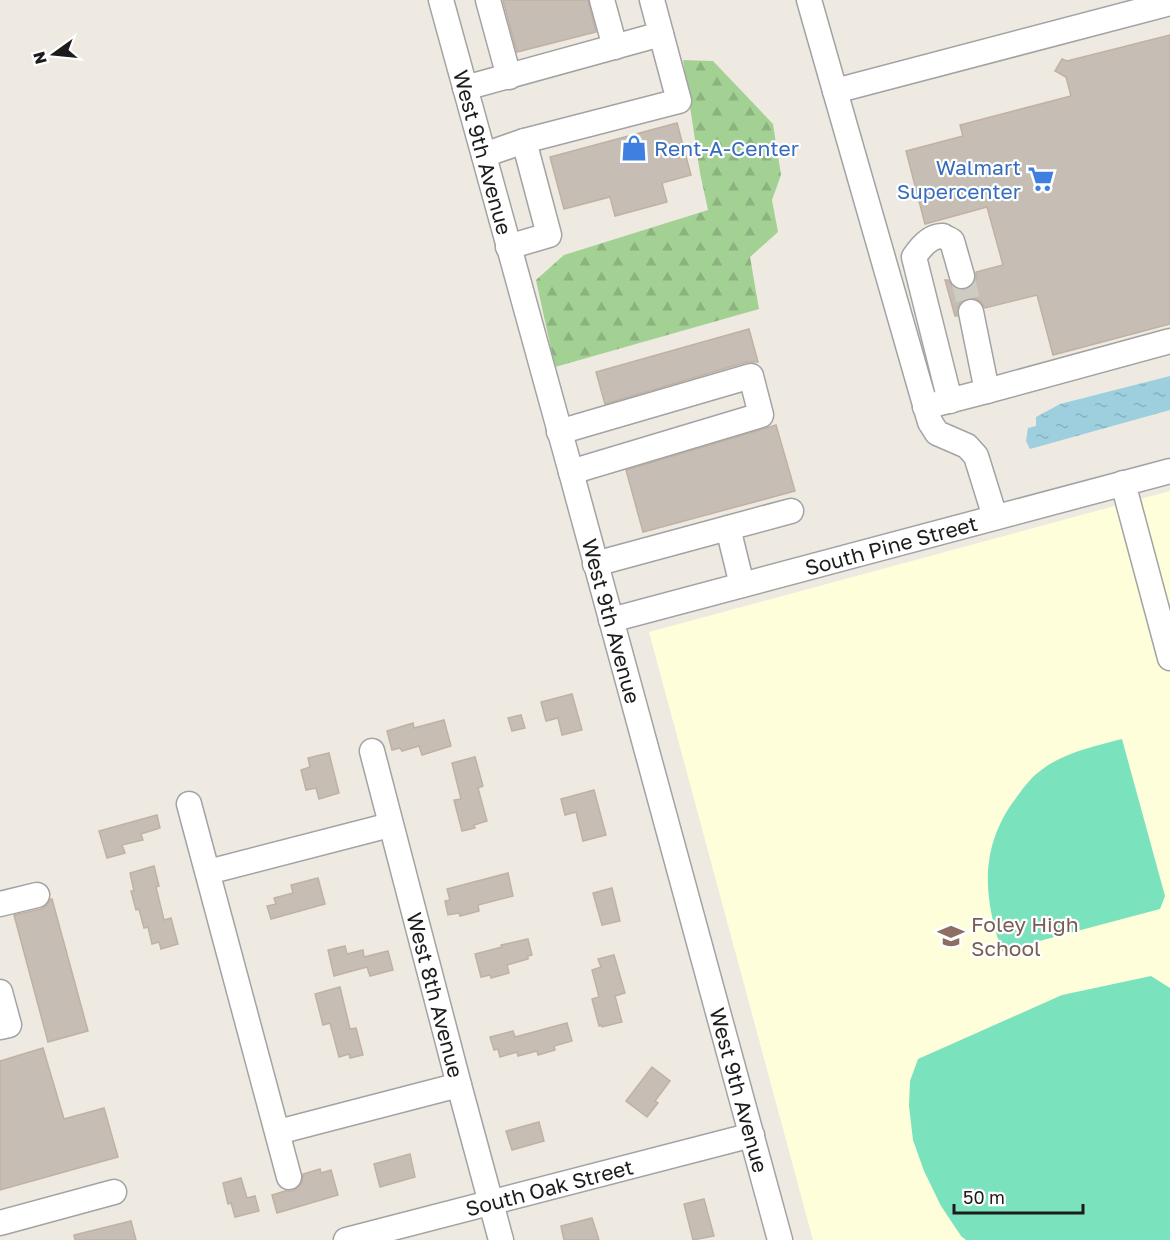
<svg xmlns="http://www.w3.org/2000/svg" width="1170" height="1240" font-family="'Golos Text',sans-serif">
<defs>
<pattern id="forest-firs" width="22" height="20" patternUnits="userSpaceOnUse" patternTransform="scale(1.5)"><rect width="22" height="20" fill="#a3d093"/><path d="M5 1l3.5 6h-7zM16 11l3.5 6h-7z" fill="#8cb27e"/></pattern>
<pattern id="water-ripples" width="26" height="14" patternUnits="userSpaceOnUse" patternTransform="scale(1.5)"><rect width="26" height="14" fill="#9ecfdf"/><path d="M2 4q2-2 4 0t4 0M15 11q2-2 4 0t4 0" fill="none" stroke="#88b1bf"/></pattern>
</defs>
<rect width="100%" height="100%" fill="#eeeae1"/>
<path fill="#feffda" d="M1170,491V1240H813L649,632Z"/>
<path fill="url(#forest-firs)" d="M683,60L713,61L773,124L781,175L772,200L778,232L750,257L759,309L555,367L536,280L564,255L708,210L700,173Z"/>
<g fill="#7ae3bd">
<path d="M1122,739L1165,896L1160,909L1002,951C983,897 979,847 1016,798C1024,787 1032,776 1044,768C1066,752 1096,746 1122,739Z"/>
<path d="M1151,976L1170,988V1240H966L961,1236L941,1206L924,1171L913,1140L909,1106L910,1081L918,1059L1062,995Z"/>
</g>
<path fill="url(#water-ripples)" d="M1170,376V410L1030,449L1026,441L1028,428L1036,426V417L1060,404Z"/>
<g fill="#c6bdb4" stroke="#c1b1a3" stroke-width="1.5">
<path d="M503,0H588L596,32L517,52Z"/>
<path d="M1170,35V324L1053,355L1037,295L985,308L981,302L976,299L968,298L961,302L957,308V316H955L945,280H948L952,286L958,290H965L973,285L976,280V272L1003,265L987,207L925,224L906,151L963,136L960,125L1071,96L1066,77L1055,71L1062,59L1067,61Z"/>
<path d="M677,123L691,175L662,183L667,202L615,216L610,197L564,209L550,157Z"/>
<path d="M749,329L758,362H747L605,404L596,372Z"/>
<path d="M776,425L795,491L643,532L626,470Z"/>
<path d="M572,694L582,730L562,735L558,718L546,721L541,702Z"/>
<path d="M521,715L525,728L512,731L508,718Z"/>
<path d="M444,720L451,746L422,755L419,746L402,751L400,748L392,750L387,731L413,723L414,728Z"/>
<path d="M329,753L339,793L319,799L316,788L306,790L301,770L310,767L308,758Z"/>
<path d="M475,757L483,786L478,788L487,821L474,825L475,828L462,831L454,800L461,799L452,763Z"/>
<path d="M594,790L606,835L583,841L576,812L565,815L561,799Z"/>
<path d="M157,815L160,828L141,834L143,840L122,845L125,853L107,858L99,831Z"/>
<path d="M154,866L159,886L156,887L164,920L171,918L178,944L161,949L159,942L152,944L148,927L144,928L139,909L136,910L131,891H134L130,873Z"/>
<path d="M508,873L513,896L478,905L479,911L460,916L459,913L448,915L445,901L450,900L447,889Z"/>
<path d="M318,878L325,904L271,919L267,906L276,904L274,898L293,893L291,885Z"/>
<path d="M612,888L620,921L602,925L593,893Z"/>
<path d="M51,899H52L88,1031L48,1042L14,915L41,909L47,905Z"/>
<path d="M528,939L532,955L528,956V959L507,965L509,973L491,978L490,975L481,977L475,954L502,947L501,945Z"/>
<path d="M345,946L347,954L363,950L364,957L388,951L393,970L370,976L367,967L334,976L328,950Z"/>
<path d="M614,955L625,993L615,996L622,1022L602,1027L601,1025L599,1026L592,999L599,997L592,970L601,967L598,959Z"/>
<path d="M340,987L350,1029L356,1028L363,1055L350,1058L349,1054L339,1057L330,1023L323,1025L315,994Z"/>
<path d="M567,1023L572,1041L554,1046L555,1050L538,1055L537,1051L518,1056L517,1052L500,1057L498,1049L494,1050L490,1037L513,1031L515,1037Z"/>
<path d="M43,1048L64,1119L104,1108L118,1157L0,1190V1061Z"/>
<path d="M652,1067L670,1081L655,1101L658,1103L647,1117L626,1101Z"/>
<path d="M539,1122L544,1141L512,1150L506,1131Z"/>
<path d="M410,1154L415,1177L380,1187L374,1164Z"/>
<path d="M320,1169L321,1173L331,1170L338,1195L277,1213L272,1195L285,1191H293L302,1183L303,1174Z"/>
<path d="M241,1178L247,1198L255,1196L259,1211L235,1217L231,1203L228,1204L223,1183Z"/>
<path d="M704,1199L714,1236L693,1240L684,1204Z"/>
<path d="M592,1218L599,1240H564L561,1226Z"/>
<path d="M131,1221L136,1240H75L74,1235Z"/>
</g>
<g fill="none" stroke-linecap="round" stroke-linejoin="round">
<path stroke="#cecbc3" stroke-width="24" stroke-dasharray="24 12" stroke-linecap="butt" d="M962,276L971,312"/>
<g stroke="#a3a3a3" stroke-width="27">
<g id="minor">
<path id="s1" d="M441,0L571,472L780,1240"/>
<path d="M488,0L509,77"/>
<path d="M602,0L615,47"/>
<path d="M809,0L835,91L1170,3"/>
<path d="M465,88L661,34"/>
<path d="M835,91L930,422L937,433L967,446L976,456L995,517"/>
<path d="M484,155L524,141L679,101L652,0"/>
<path d="M508,247L549,235L524,141"/>
<path d="M971,312L987,391"/>
<path d="M950,401L914,257C920,248 930,235 943,236C944,237 951,240 952,241L962,276"/>
<path d="M925,407L987,391L1170,341"/>
<path d="M559,432L751,376L761,415L571,472"/>
<path d="M1123,483L1170,658"/>
<path d="M728,528L791,511"/>
<path d="M595,564L728,528L742,585"/>
<path id="s2" d="M611,620L1170,471"/>
<path id="s3" d="M372,751L459,1085L501,1240"/>
<path d="M189,804L289,1177"/>
<path d="M208,872L390,825"/>
<path d="M0,904L37,895"/>
<path d="M0,992L9,1025L0,1027"/>
<path d="M278,1132L459,1085"/>
<path d="M0,1223L114,1192"/>
<path id="s4" d="M346,1240L752,1135"/>
</g>
</g>
<use href="#minor" stroke="#fff" stroke-width="24"/>
</g>
<defs>
<g id="shop-bare" transform="scale(2.07)"><path d="M-5-2.5h2.3a2.7 3.5 0 0 1 5.4 0H5L5.5 6h-11ZM-1.5-2.5h3a1.5 2.3 0 0 0-3 0Z" fill="#3f7fe0" stroke="#fff" stroke-width="2.5" paint-order="stroke"/></g>
<g id="supermarket-bare" transform="scale(2.07)"><path d="M-6-5.5h2.5l.6 2H6L4.5 2H-2.5L-4.4-4H-6ZM-1.5 3.2a1.3 1.3 0 1 0 .1 0ZM3 3.2a1.3 1.3 0 1 0 .1 0Z" fill="#3f7fe0" stroke="#fff" stroke-width="2.5" paint-order="stroke"/></g>
<g id="school-bare" transform="scale(2.07)"><path d="M0-5L7-2L0 1L-7-2ZM-4 1L0 2.5L4 1V4Q0 6-4 4Z" fill="#8d6e63" stroke="#fff" stroke-width="2.5" paint-order="stroke"/></g>
</defs>
<g fill-rule="evenodd">
<use href="#shop-bare" x="634" y="148"/>
<use href="#supermarket-bare" x="1041" y="179"/>
<use href="#school-bare" x="951" y="936"/>
</g>
<g text-anchor="middle" dominant-baseline="central" stroke-width="4.5" stroke-linejoin="round" paint-order="stroke">
<g font-size="21" fill="#366cbe" stroke="#fff" text-anchor="start">
<text x="654" y="148">Rent-A-Center</text>
<text x="1021" y="167" text-anchor="end">Walmart<tspan x="1021" dy="24">Supercenter</tspan></text>
</g>
<g font-size="21" fill="#1c1c1c" stroke="#fff">
<text stroke="none"><textPath href="#s1" startOffset="158">West 9th Avenue</textPath></text>
<text stroke="none"><textPath href="#s2" startOffset="290">South Pine Street</textPath></text>
<text stroke="none"><textPath href="#s1" startOffset="644">West 9th Avenue</textPath></text>
<text stroke="none"><textPath href="#s3" startOffset="252">West 8th Avenue</textPath></text>
<text stroke="none"><textPath href="#s1" startOffset="1130">West 9th Avenue</textPath></text>
<text stroke="none"><textPath href="#s4" startOffset="210">South Oak Street</textPath></text>
</g>
<g font-size="21" fill="#785e54" stroke="#fff" text-anchor="start">
<text x="971" y="924">Foley High<tspan x="971" dy="24">School</tspan></text>
</g>
</g>
<g transform="translate(54 54) rotate(255)" stroke="#ffffff" stroke-width="4.5" paint-order="stroke">
<path d="M0-4.5L10 22L0 15L-10 22Z" fill="#1c1c1c"/>
<text y="-9" font-size="16" font-weight="bold" text-anchor="middle" fill="#1c1c1c">N</text>
</g>
<path d="M954 1204v9h129v-9" fill="none" stroke="#1c1c1c" stroke-width="3"/>
<text x="963" y="1204" font-size="18" fill="#1c1c1c" stroke="#ffffff" stroke-width="4.5" paint-order="stroke">50 m</text>
</svg>
